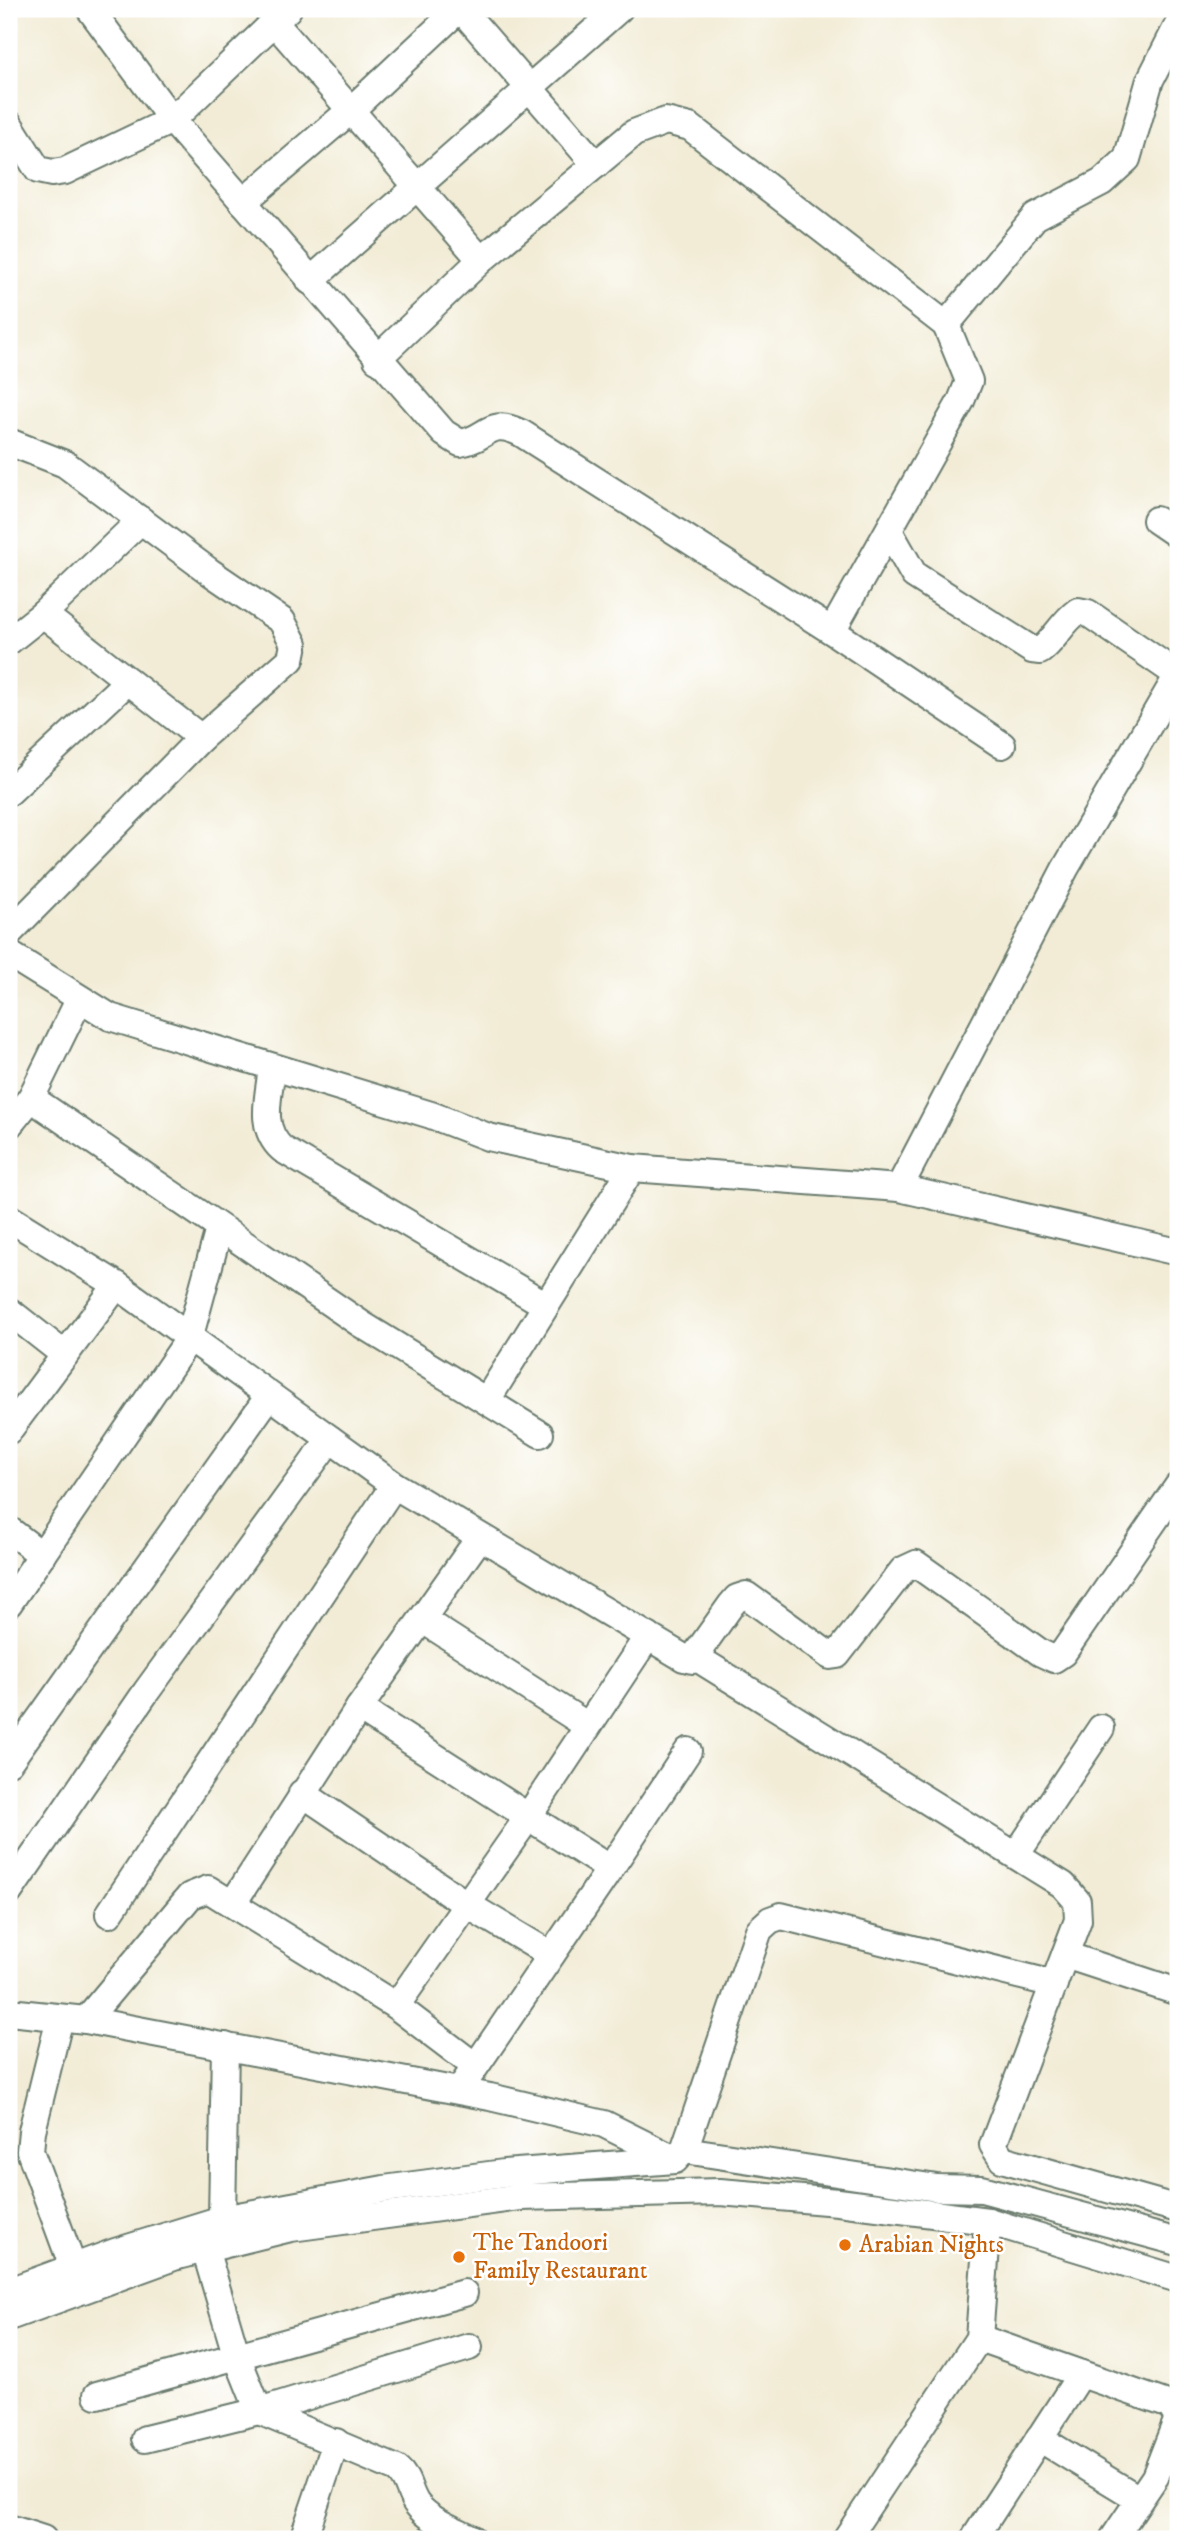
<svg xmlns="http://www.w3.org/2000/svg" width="1187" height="2548" font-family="'IM FELL DW Pica',serif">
<rect width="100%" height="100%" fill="#fff"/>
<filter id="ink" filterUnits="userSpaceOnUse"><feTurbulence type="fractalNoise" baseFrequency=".0143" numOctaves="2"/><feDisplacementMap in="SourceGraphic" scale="14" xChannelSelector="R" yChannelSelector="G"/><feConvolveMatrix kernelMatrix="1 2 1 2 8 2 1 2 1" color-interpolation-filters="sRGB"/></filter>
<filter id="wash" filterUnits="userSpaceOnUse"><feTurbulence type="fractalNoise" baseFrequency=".00686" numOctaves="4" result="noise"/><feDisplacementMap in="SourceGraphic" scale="28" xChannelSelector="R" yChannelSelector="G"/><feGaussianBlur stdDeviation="1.57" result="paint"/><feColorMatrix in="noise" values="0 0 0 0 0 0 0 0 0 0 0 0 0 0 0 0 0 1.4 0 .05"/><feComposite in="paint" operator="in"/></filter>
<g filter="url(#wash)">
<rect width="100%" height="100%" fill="#f2ecd6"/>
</g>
<g filter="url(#ink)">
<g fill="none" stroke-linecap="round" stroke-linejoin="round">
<g stroke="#697a6d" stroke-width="30">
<g id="minor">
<path d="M90,9L172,120L444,433L460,443C489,439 487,417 521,433L832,631L1002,745"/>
<path d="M461,9L596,165"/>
<path d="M274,22L481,260"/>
<path d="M9,124L38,170L52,173L65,171L172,120L288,9"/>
<path d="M243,202L351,110L459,9"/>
<path d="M310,281L619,9"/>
<path d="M377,359L481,260L634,133L666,121L690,127L946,325L1035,217L1102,182L1127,159L1150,80L1178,25"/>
<path d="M9,442L65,464L210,572L282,621L294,644L291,659L201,738L9,933"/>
<path d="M141,520L43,614L201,738"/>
<path d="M1156,520L1178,535"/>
<path d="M889,531L914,575L1032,650L1040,651C1055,640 1062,622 1078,611L1088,613L1178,675"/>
<path d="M832,631L961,401L969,381L946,325"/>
<path d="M9,641L43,614"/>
<path d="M9,792L128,681"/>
<path d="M9,954L110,1017L431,1115L488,1137L632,1168L899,1188L1178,1252"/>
<path d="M79,1000L31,1098L361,1324L540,1434"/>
<path d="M272,1067C269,1097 258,1127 282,1149L546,1305"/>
<path d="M9,1125L31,1098"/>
<path d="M899,1188L1065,869L1178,675"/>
<path d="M9,1218L117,1285L394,1485L684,1658L692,1660L731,1605L737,1598L746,1595L830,1656L837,1655L903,1570L916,1564L1041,1653L1054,1659L1063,1653L1178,1486"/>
<path d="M9,1311L65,1355"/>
<path d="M487,1400L632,1168"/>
<path d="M9,1430L117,1285"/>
<path d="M9,1530L42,1555"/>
<path d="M9,1603L189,1339L219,1229"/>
<path d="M423,1620L588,1726"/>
<path d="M705,1663L1063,1885L1077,1901L1078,1920L993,2145L1002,2159L1178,2209"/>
<path d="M359,1708L610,1869L688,1751"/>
<path d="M9,1762L269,1396"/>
<path d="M302,1793L466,1904L551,1955"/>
<path d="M1016,1855L1101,1728"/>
<path d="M9,1892L146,1692L330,1439"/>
<path d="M233,1903L359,1708L480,1537"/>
<path d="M109,1914L394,1485"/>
<path d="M1065,1955L1178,1992"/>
<path d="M396,2006L524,1823L648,1636"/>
<path d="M9,2012L86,2020L490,2097L604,2124L674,2159"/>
<path d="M60,2018L32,2131L30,2151L73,2267"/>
<path d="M86,2020L190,1896L208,1889L396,2006L475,2066"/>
<path d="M465,2082L610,1869"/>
<path d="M684,2150L759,1930L770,1920L781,1916L1054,1984"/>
<path d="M222,2219L225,2046"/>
<path d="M205,2249L236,2354L259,2411L397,2469C409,2479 408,2491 416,2503C429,2521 454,2529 473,2539"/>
<path d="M9,2291L115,2252L222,2219L384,2189L504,2173L675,2160L684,2150L937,2188L982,2189L1178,2242"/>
<path d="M9,2317L174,2257L291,2228L520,2197L720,2192L838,2202L988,2221L1178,2279"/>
<path d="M979,2338L1170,2405L1178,2418L1155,2477L1113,2539"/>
<path d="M97,2395L464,2293"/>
<path d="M1039,2438L1139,2499"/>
<path d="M145,2439L259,2411L469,2347"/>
<path d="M9,2528L43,2539"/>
<path d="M303,2539L336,2442"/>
<path d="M846,2539L979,2338L988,2221"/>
<path d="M974,2539L1081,2374"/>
</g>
</g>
<use href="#minor" stroke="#fff" stroke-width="26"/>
</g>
</g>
<g fill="#e8710a" stroke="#fff" stroke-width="2.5">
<circle cx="845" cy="2245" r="7"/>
<circle cx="459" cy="2257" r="7"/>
</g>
<g text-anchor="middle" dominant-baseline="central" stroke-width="5" stroke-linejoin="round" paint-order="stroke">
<g font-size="24" fill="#c56008" stroke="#fff" text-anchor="start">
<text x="473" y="2243">The Tandoori<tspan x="473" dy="28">Family Restaurant</tspan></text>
<text x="859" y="2245">Arabian Nights</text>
</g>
</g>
<rect width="1187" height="2548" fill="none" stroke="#fff" stroke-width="35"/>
</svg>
